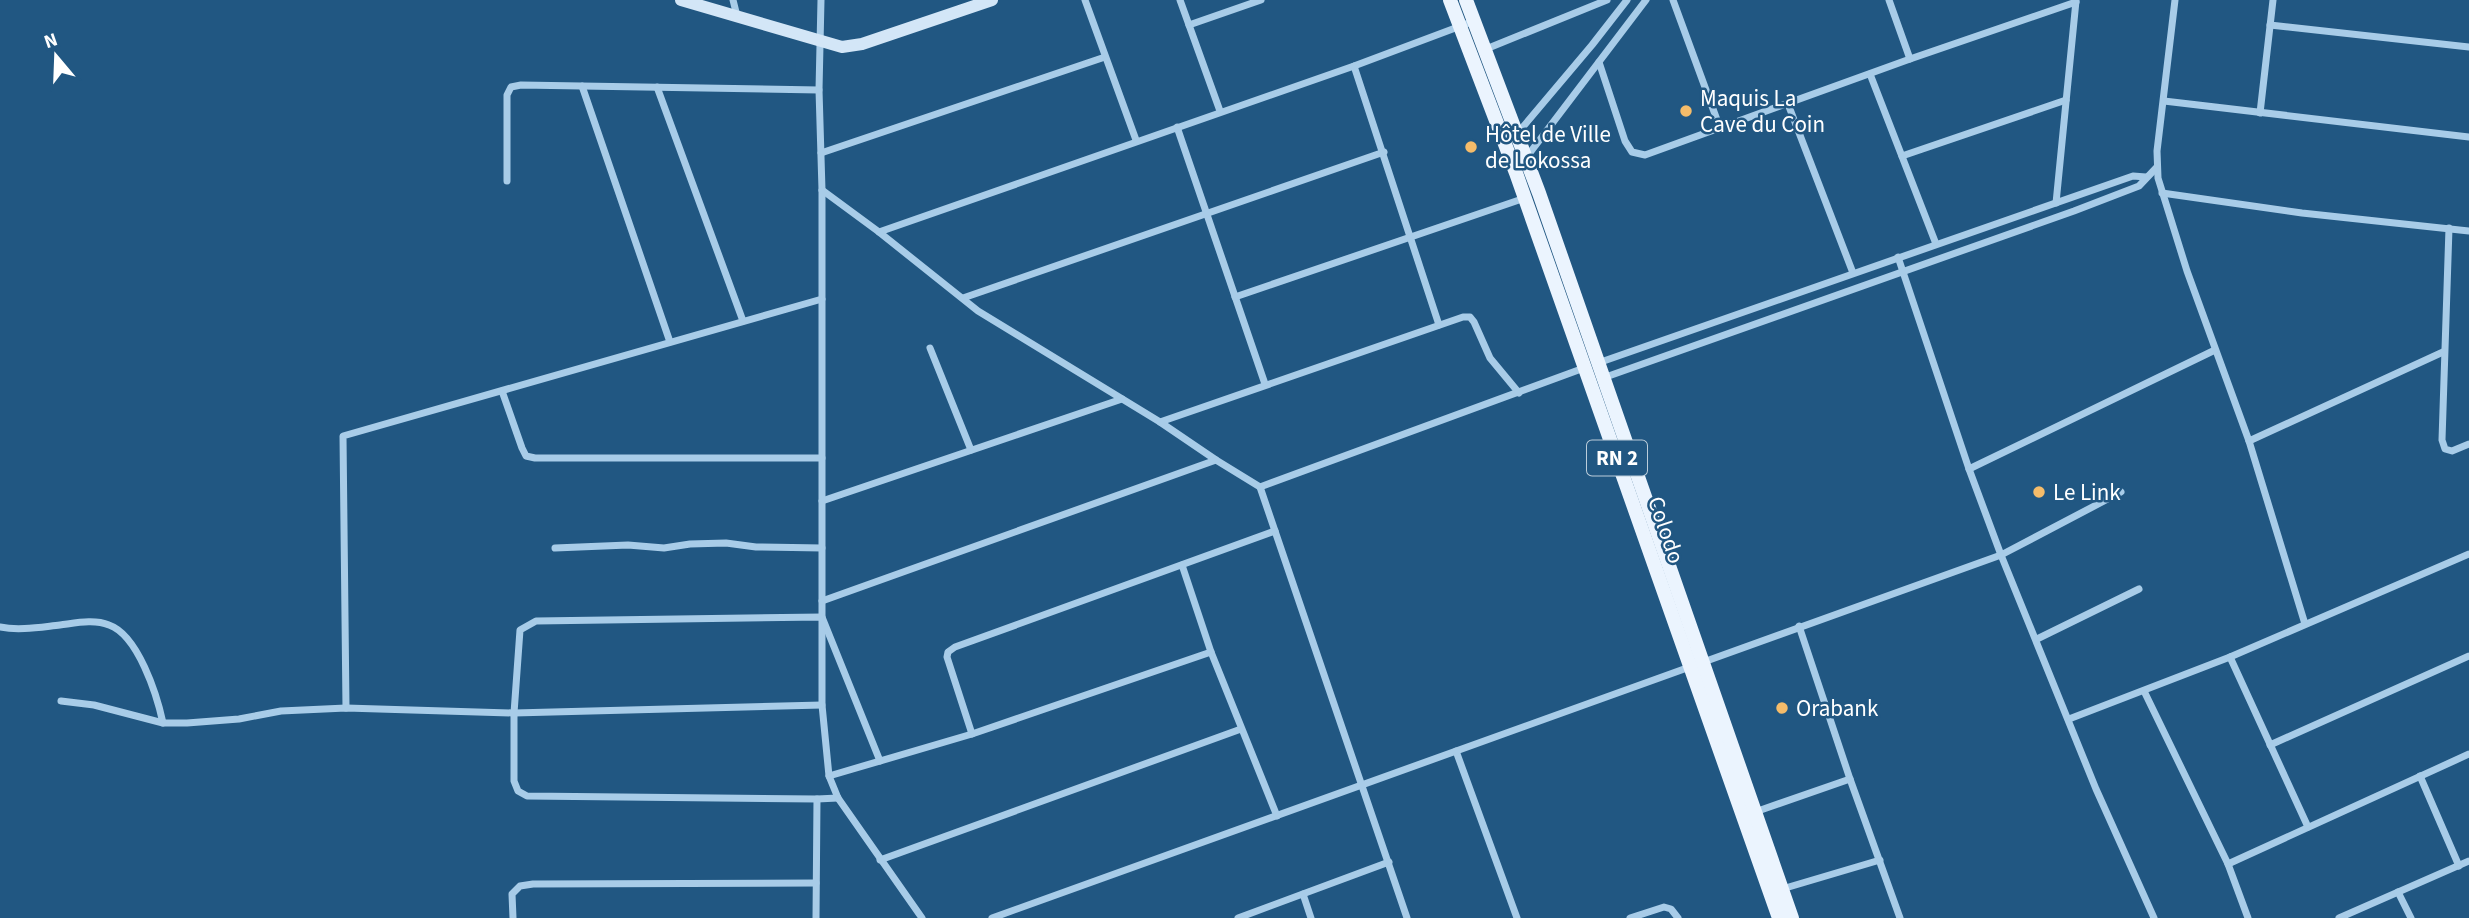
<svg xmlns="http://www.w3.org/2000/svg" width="2469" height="918" font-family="'Source Sans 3',sans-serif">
<rect width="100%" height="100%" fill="#215782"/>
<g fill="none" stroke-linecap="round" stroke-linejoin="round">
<g stroke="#a8cce8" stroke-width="7">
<path d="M733,0L737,16"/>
<path d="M821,0L819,90L822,190V705L829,776L838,798L922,918"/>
<path d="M1085,0L1136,140"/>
<path d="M1180,0L1220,111"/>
<path d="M1673,0L1720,128"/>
<path d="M1889,0L1910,59"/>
<path d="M2175,0L2157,151L2158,178L2187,271L2249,441L2305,624"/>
<path d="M1189,25L1261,0"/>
<path d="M2270,25L2469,47"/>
<path d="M1486,49L1607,0"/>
<path d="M1599,62L1625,141L1632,152L1645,155L1910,59L2076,2"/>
<path d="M1354,66L1439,325"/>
<path d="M1870,74L1936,244"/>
<path d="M582,86L670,342"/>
<path d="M657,87L743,321"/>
<path d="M2164,101L2469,137"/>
<path d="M1788,104L1853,273"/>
<path d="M2260,113L2273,0"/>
<path d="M1177,127L1265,384"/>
<path d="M1517,134L1592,45L1627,0"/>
<path d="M821,153L1105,57"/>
<path d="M1902,156L2066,100"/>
<path d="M1526,158L1646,0"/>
<path d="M507,181V95L511,87L521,85L819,90"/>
<path d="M822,190L879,232L978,311L1160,422L1216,460L1260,487L1407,918"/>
<path d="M2162,193L2302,213L2469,231"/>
<path d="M2056,203L2076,1"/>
<path d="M2449,228L2442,440L2445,449L2452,451L2469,444"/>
<path d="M879,232L1354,66L1474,21"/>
<path d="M1898,257L1969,469L2001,555L2096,789L2154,918"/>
<path d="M1235,297L1525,198"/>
<path d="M963,298L1384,152"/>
<path d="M930,348L971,450"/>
<path d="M1598,363L2133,176L2146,177"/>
<path d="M1603,378L2074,211L2139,186L2157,167"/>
<path d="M502,391L522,448L526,456L535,458H822"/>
<path d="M1160,422L1463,317H1470L1474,322L1490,358L1519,393"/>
<path d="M2249,441L2443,352"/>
<path d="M1969,469L2215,350"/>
<path d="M1260,487L1584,368"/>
<path d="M822,501L1122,399"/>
<path d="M555,548L628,545L664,548L690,544L726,543L756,547L822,548"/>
<path d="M1182,565L1211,652L1277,816"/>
<path d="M822,601L1216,460"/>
<path d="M1799,626L1850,779L1900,918"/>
<path d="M0,627C19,631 41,627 60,625C76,623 94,619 109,625C138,635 157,695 163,723"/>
<path d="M2037,639L2139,589"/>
<path d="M2230,657L2308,827"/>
<path d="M2144,691L2228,864L2248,918"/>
<path d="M61,701L94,705L163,723H187L239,719L281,711L346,708L514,713L822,705"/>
<path d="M346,708L343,436L822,299"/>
<path d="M2069,719L2230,657L2469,554"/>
<path d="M972,734L947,657L948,652L955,647L1275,531"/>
<path d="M2270,745L2469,656"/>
<path d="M1456,751L1517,918"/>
<path d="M829,776L972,734L1211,652"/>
<path d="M2420,776L2459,866"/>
<path d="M838,798L817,799L527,796L518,791L514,781V713L520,630L536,621L822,617L880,761"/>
<path d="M1755,812L1850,779"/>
<path d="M880,860L1241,729"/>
<path d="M2228,864L2469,754"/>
<path d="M1782,889L1880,860"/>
<path d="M2398,892L2411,918"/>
<path d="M1303,894L1311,918"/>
<path d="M513,918L512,894L520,886L533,884L816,883"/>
<path d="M816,918L817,799"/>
<path d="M992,918L2001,555L2121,492"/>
<path d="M1238,918L1389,862"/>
<path d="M1630,918L1664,907L1671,909L1678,918"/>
<path d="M2339,918L2469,861"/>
</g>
<path stroke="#d3e6f7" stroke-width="12" d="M681,0L842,47L862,44L992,0"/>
<g stroke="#ebf4fe" stroke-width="14">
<path d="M1450,0L1516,173L1779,918"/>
<path d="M1466,0L1539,193L1792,918"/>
</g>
</g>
<g fill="#f5bc6a" stroke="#215782" stroke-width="2.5">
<circle cx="1686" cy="111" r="7"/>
<circle cx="1471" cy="147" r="7"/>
<circle cx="2039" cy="492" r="7"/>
<circle cx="1782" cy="708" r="7"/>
</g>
<g text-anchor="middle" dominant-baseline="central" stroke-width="5" stroke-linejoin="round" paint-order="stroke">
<rect fill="#215782" stroke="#bccdda" stroke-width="2" x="1587" y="440.5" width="60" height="35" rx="5"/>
<g font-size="21" font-weight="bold" fill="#fff">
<text x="1617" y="458">RN 2</text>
</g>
<g font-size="23" fill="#fff" stroke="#215782" text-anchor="start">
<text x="1700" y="98">Maquis La<tspan x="1700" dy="26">Cave du Coin</tspan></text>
<text x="1485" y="134">Hôtel de Ville<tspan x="1485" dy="26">de Lokossa</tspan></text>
<text x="2053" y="492">Le Link</text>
<text x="1796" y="708">Orabank</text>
</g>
<g font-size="23" fill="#fff" stroke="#215782">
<text transform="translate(1666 530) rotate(71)">Colodo</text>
</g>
</g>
<g transform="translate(56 56) rotate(341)" stroke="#215782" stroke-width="5" paint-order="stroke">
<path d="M0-5L12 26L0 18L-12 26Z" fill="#ffffff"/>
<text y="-10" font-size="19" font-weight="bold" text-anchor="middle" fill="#ffffff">N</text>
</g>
</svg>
